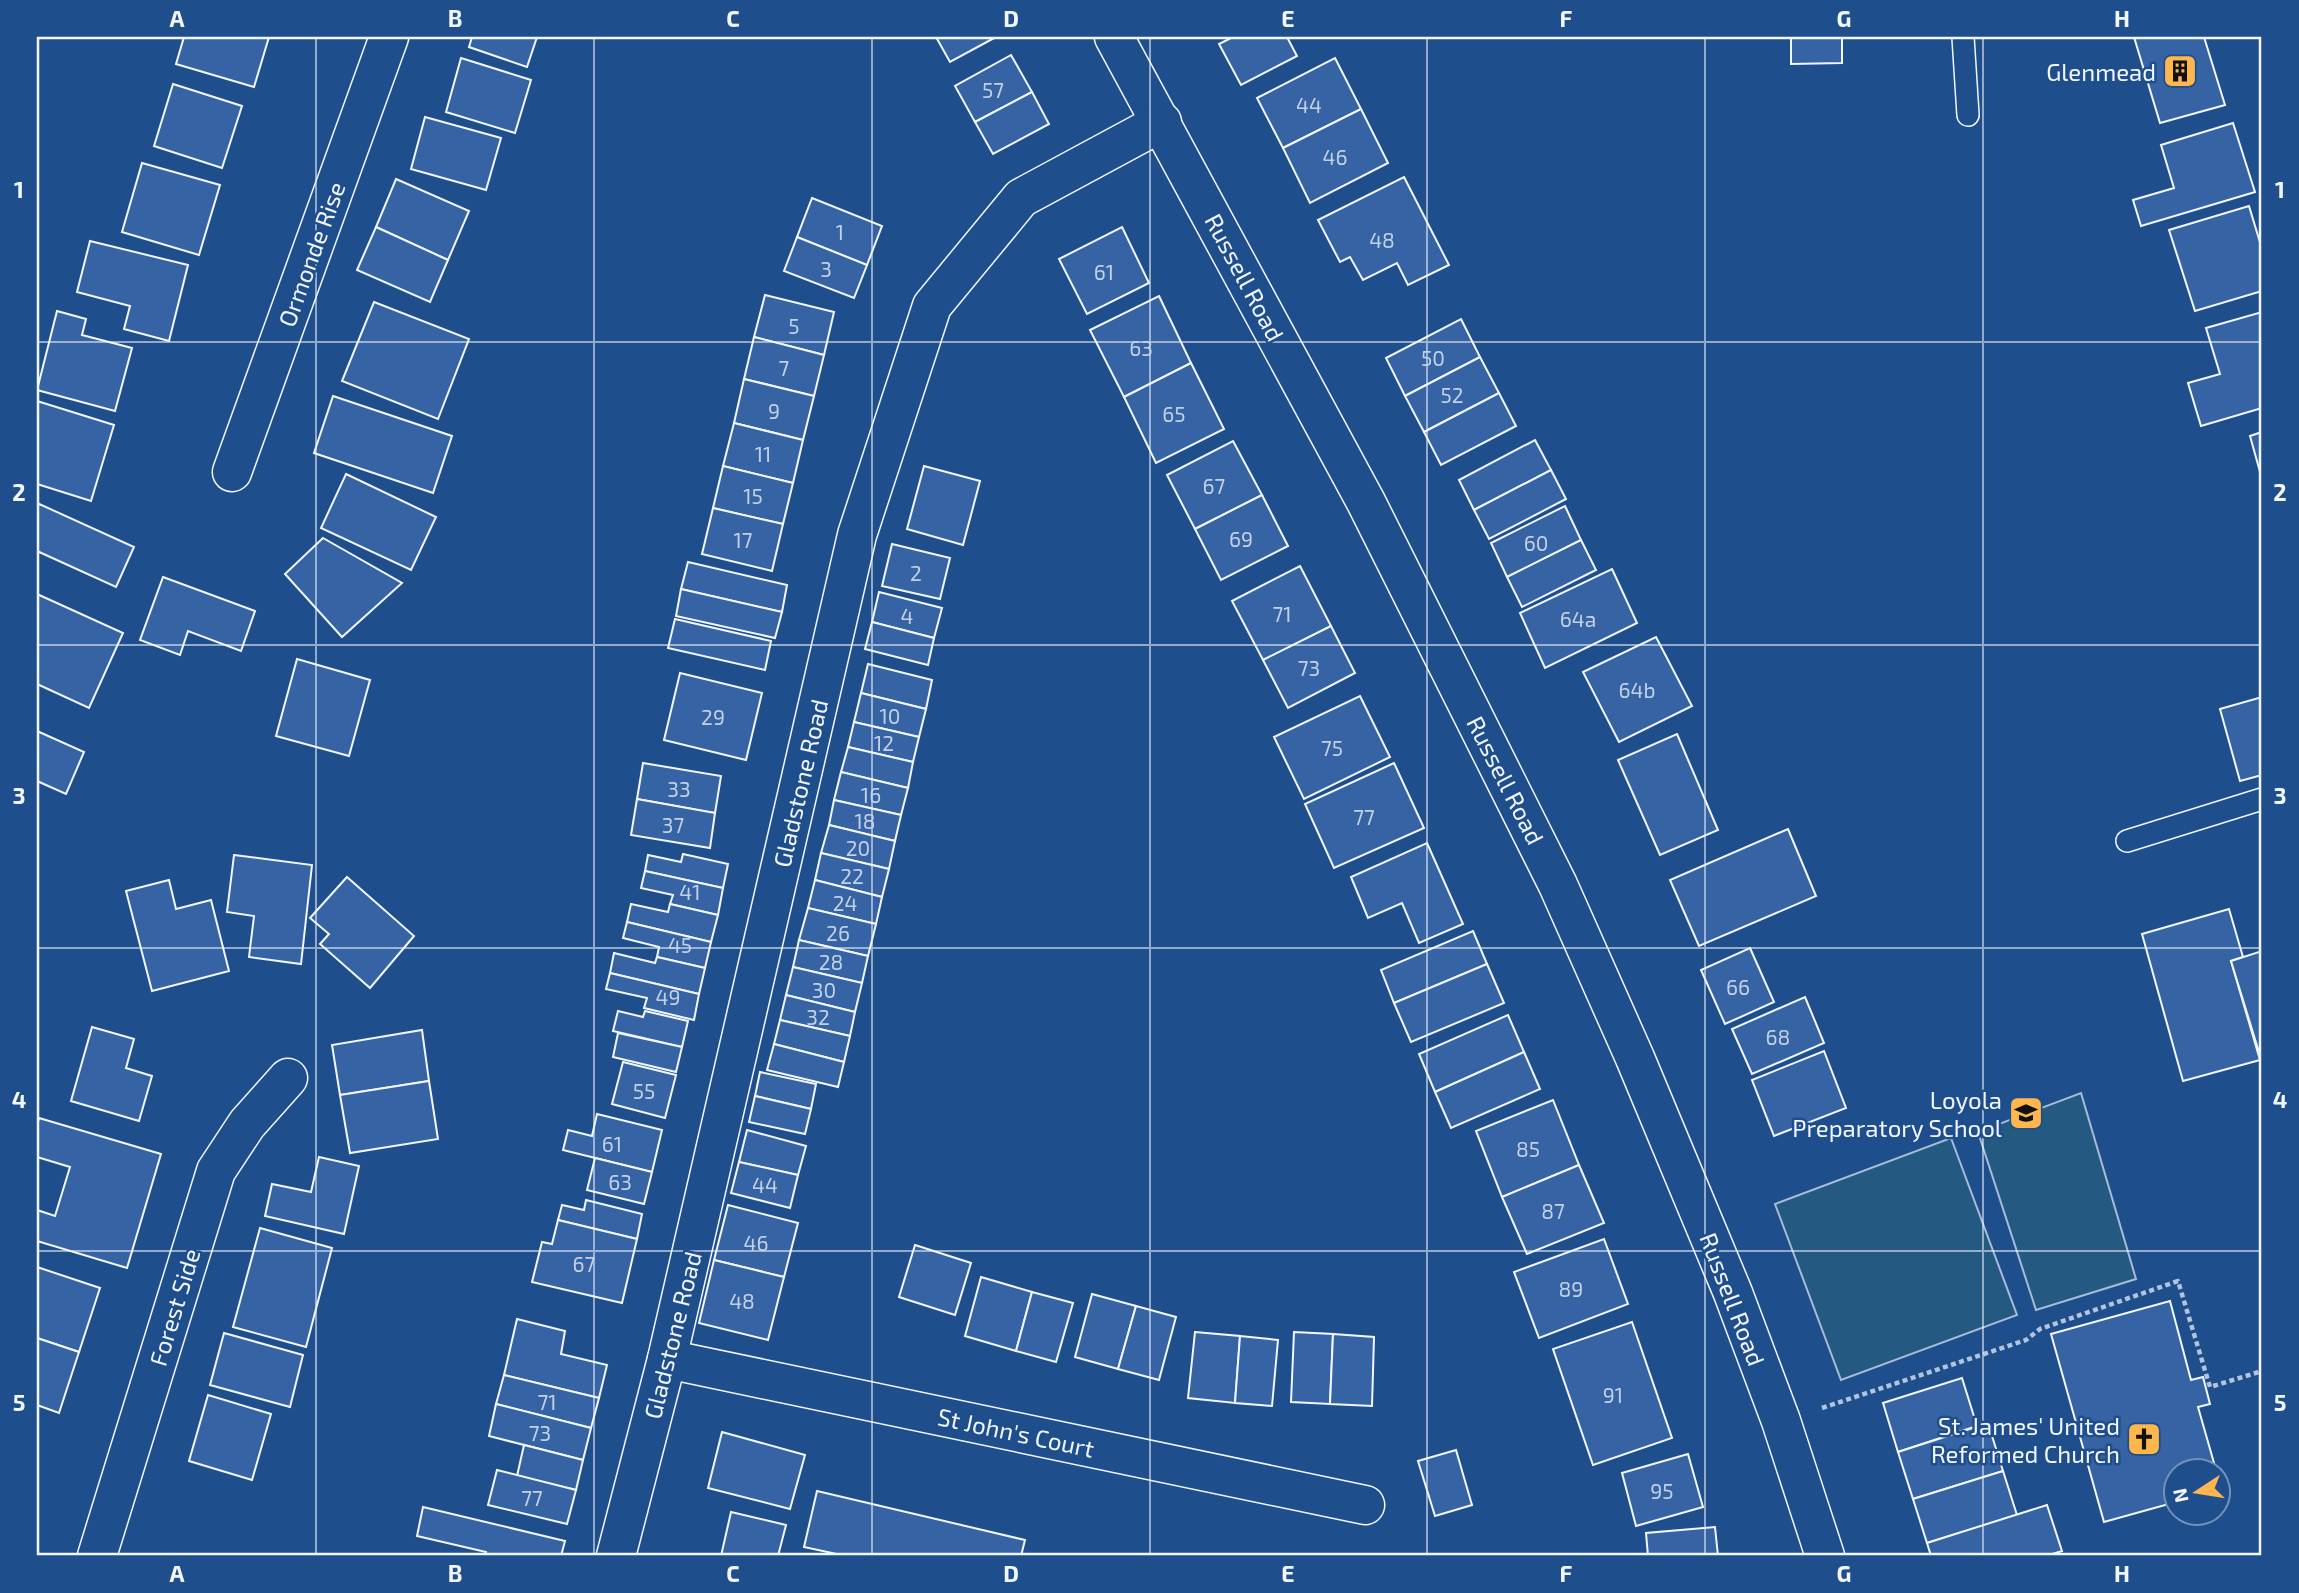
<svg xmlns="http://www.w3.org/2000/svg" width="2299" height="1593" font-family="'Exo 2',sans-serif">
<rect width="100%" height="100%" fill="#1f4e8c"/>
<g fill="#245a82" stroke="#a8bbd7" stroke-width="2">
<path d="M2081,1093L2136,1279L2036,1310L1978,1132Z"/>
<path d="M1951,1138L2017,1315L1841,1380L1775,1204Z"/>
</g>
<g fill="#3563a3" stroke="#f2f6ff" stroke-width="2">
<path d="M184,37H269L254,87L176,64Z"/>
<path d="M472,37H537L527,67L469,47Z"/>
<path d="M936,37H996L950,62Z"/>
<path d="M1233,37H1287L1297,56L1241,85L1219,44Z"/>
<path d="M1791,37H1842V63L1791,64Z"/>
<path d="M2134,37H2204L2225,105L2160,123Z"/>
<path d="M1011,55L1032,92L975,122L955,86Z"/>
<path d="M461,58L531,80L515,133L446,112Z"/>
<path d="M1335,58L1361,109L1283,148L1257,98Z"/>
<path d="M173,84L242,106L222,168L154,146Z"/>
<path d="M1032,92L1049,124L993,154L975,122Z"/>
<path d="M1361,109L1388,163L1310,203L1283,148Z"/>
<path d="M425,117L501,138L486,190L411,169Z"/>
<path d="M2233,123L2255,192L2141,226L2133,200L2174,188L2161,145Z"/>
<path d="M142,163L220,185L199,255L122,232Z"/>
<path d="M1404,177L1449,265L1408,285L1397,263L1363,280L1350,257L1340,262L1318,220Z"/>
<path d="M396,179L469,211L448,260L376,227Z"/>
<path d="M812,198L882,226L867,265L797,237Z"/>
<path d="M2249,206L2262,249V291L2195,311L2169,230Z"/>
<path d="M376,227L448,260L430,302L357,270Z"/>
<path d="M1122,227L1149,283L1087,314L1059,259Z"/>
<path d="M797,237L867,265L854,298L784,271Z"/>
<path d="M90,241L188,265L169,341L124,329L130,306L77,292Z"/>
<path d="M765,295L834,312L824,355L754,337Z"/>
<path d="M1159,296L1191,363L1124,397L1090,330Z"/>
<path d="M374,302L469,339L438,419L342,381Z"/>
<path d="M57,311L86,319L82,335L132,348L115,411L37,390Z"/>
<path d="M2262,312V408L2201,426L2188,383L2220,374L2206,328Z"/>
<path d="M1461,319L1480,357L1405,396L1386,358Z"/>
<path d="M754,337L824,355L814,396L744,379Z"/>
<path d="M1480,357L1499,393L1424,432L1405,396Z"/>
<path d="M1191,363L1224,429L1156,463L1124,397Z"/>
<path d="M744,379L814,396L803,440L734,423Z"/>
<path d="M1499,393L1516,426L1441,465L1424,432Z"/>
<path d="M333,396L452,436L433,493L314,453Z"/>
<path d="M37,401L114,425L91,501L37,484Z"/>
<path d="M734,423L803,440L793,483L723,466Z"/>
<path d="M2262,432V479L2250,436Z"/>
<path d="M1535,440L1551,470L1474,510L1459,480Z"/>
<path d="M1233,441L1262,495L1195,529L1167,475Z"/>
<path d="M723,466L793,483L783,524L713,508Z"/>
<path d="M924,466L980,481L963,545L907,529Z"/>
<path d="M1551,470L1566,499L1489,539L1474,510Z"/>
<path d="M346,474L436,517L411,570L321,528Z"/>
<path d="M1262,495L1288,546L1221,580L1195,529Z"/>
<path d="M37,503L134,547L116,587L37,551Z"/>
<path d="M1565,506L1581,540L1507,577L1491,543Z"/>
<path d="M713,508L783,524L772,571L702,554Z"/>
<path d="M323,538L402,583L342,637L285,574Z"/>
<path d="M1581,540L1596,570L1522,607L1507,577Z"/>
<path d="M892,544L950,558L940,599L882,586Z"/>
<path d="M688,562L787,585L782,612L681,589Z"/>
<path d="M1300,566L1331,626L1263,660L1232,601Z"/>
<path d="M1612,569L1637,623L1545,668L1520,613Z"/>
<path d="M163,577L255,611L241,651L188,631L180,655L140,640Z"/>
<path d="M681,589L782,612L775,638L676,616Z"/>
<path d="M879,592L942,608L934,638L872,622Z"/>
<path d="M37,594L123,633L89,708L37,684Z"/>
<path d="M675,619L771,641L765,670L668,648Z"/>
<path d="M872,622L934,638L928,665L865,649Z"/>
<path d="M1331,626L1355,673L1288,708L1263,660Z"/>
<path d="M1656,637L1692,706L1619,742L1583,672Z"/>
<path d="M297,659L370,680L349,756L276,736Z"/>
<path d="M868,664L932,680L926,709L861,693Z"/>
<path d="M680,673L762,693L746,760L664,740Z"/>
<path d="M861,693L926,709L919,737L854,722Z"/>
<path d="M1360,696L1390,757L1304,799L1274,737Z"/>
<path d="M2262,697V775L2240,781L2220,709Z"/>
<path d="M854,722L919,737L913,762L848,747Z"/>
<path d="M37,731L84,752L66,794L37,781Z"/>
<path d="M1677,734L1718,830L1660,855L1618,760Z"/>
<path d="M848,747L913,762L908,788L841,772Z"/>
<path d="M643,763L721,776L715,813L637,799Z"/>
<path d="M1394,763L1424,828L1334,868L1305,804Z"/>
<path d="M841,772L908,788L901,815L834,800Z"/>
<path d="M637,799L715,813L710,848L631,835Z"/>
<path d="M834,800L901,815L895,841L829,825Z"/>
<path d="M829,825L895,841L889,869L821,853Z"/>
<path d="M1788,829L1816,896L1699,946L1670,880Z"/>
<path d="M1427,843L1463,924L1419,943L1402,903L1368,918L1351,877Z"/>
<path d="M821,853L889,869L882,897L815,880Z"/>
<path d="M683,854L728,864L723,888L645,871L648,855L681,862Z"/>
<path d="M234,855L312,865L301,964L249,957L254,916L227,912Z"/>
<path d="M645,871L723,888L718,915L670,904L673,895L641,888Z"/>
<path d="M347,877L414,936L370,988L320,944L329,934L310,918Z"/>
<path d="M169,880L176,909L211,900L229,971L152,991L126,891Z"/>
<path d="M815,880L882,897L876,924L808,908Z"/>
<path d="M631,904L668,912L670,904L718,915L711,942L627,922Z"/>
<path d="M808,908L876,924L868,956L799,940Z"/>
<path d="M2229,909L2243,957L2231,961L2260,1060L2183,1081L2142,934Z"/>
<path d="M627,922L711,942L705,968L657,957L659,947L623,938Z"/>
<path d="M1473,931L1487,964L1394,1003L1381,970Z"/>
<path d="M799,940L868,956L862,983L793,967Z"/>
<path d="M1750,948L1774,1002L1725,1024L1701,970Z"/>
<path d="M2262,951V1062L2231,961Z"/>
<path d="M614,953L655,963L657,957L705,968L699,994L610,973Z"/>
<path d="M1487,964L1504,1003L1411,1042L1394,1003Z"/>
<path d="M793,967L862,983L855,1012L786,995Z"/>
<path d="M610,973L699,994L694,1020L644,1008L647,998L606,989Z"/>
<path d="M786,995L855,1012L850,1036L780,1020Z"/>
<path d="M1805,997L1824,1043L1752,1074L1732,1029Z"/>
<path d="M618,1011L643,1017L645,1011L688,1021L682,1047L613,1031Z"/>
<path d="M1508,1015L1524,1052L1435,1092L1419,1054Z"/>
<path d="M780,1020L850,1036L844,1062L774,1044Z"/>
<path d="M92,1027L134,1039L126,1068L152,1076L139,1121L71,1101Z"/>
<path d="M422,1030L429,1081L340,1095L332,1045Z"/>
<path d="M618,1033L682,1047L676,1072L613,1057Z"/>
<path d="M774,1044L844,1062L838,1087L767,1070Z"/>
<path d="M1824,1051L1846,1108L1774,1136L1752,1080Z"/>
<path d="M1524,1052L1540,1089L1451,1128L1435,1092Z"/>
<path d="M623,1062L676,1075L665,1118L612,1104Z"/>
<path d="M760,1072L816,1084L811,1109L755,1096Z"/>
<path d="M429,1081L438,1139L350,1153L340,1095Z"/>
<path d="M755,1096L811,1109L805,1134L749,1122Z"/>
<path d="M1553,1100L1579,1165L1502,1197L1476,1131Z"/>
<path d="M597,1114L662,1130L652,1172L563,1150L568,1130L592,1136Z"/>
<path d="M39,1118L161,1154L127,1268L37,1241V1210L55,1216L70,1167L37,1157V1126Z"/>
<path d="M747,1130L806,1146L798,1175L739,1162Z"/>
<path d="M319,1157L359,1166L344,1234L265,1216L272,1184L311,1192Z"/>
<path d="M595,1158L652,1172L644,1204L587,1190Z"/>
<path d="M739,1162L798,1175L790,1208L731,1193Z"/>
<path d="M1579,1165L1604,1223L1527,1254L1502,1197Z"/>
<path d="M586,1200L642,1214L637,1239L558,1220L562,1205L584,1210Z"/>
<path d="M728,1205L798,1223L784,1277L714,1260Z"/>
<path d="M558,1220L637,1239L622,1303L532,1282L542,1242L552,1244Z"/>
<path d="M260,1228L332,1248L306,1347L233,1327Z"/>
<path d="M1604,1239L1628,1304L1539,1338L1514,1272Z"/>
<path d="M915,1245L971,1263L955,1315L899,1297Z"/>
<path d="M714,1260L784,1277L768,1340L699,1323Z"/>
<path d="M37,1267L100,1288L79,1352L37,1338Z"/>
<path d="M981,1277L1032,1292L1016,1351L965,1336Z"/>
<path d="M1032,1292L1073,1303L1056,1362L1016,1351Z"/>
<path d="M1092,1294L1136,1306L1118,1369L1075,1357Z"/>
<path d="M2170,1301L2191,1380L2203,1377L2210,1404L2198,1407L2216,1470H2176V1502L2104,1522L2051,1334Z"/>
<path d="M1136,1306L1176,1317L1159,1380L1118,1369Z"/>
<path d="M517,1319L565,1331L561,1354L607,1365L599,1398L504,1375Z"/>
<path d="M1632,1322L1672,1438L1593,1465L1553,1349Z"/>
<path d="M1195,1332L1240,1336L1235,1403L1188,1398Z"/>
<path d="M1294,1332L1333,1334L1330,1404L1291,1402Z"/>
<path d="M224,1333L303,1355L290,1407L210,1385Z"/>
<path d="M1333,1334L1374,1337L1372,1406L1330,1404Z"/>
<path d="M1240,1336L1278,1340L1272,1406L1235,1403Z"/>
<path d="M37,1338L79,1352L59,1413L37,1405Z"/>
<path d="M504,1375L599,1398L591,1428L496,1404Z"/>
<path d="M1962,1378L1977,1426L1898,1452L1883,1403Z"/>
<path d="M208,1395L271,1414L252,1480L189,1461Z"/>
<path d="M496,1404L591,1428L583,1460L489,1436Z"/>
<path d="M1988,1423L2003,1471L1913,1499L1898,1452Z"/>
<path d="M722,1432L805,1455L790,1509L708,1488Z"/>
<path d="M524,1445L583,1460L576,1490L517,1476Z"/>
<path d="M1456,1450L1472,1505L1435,1516L1418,1461Z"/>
<path d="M1688,1454L1703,1507L1636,1526L1622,1473Z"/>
<path d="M497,1470L576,1490L567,1524L488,1505Z"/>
<path d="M2003,1471L2017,1515L1927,1543L1913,1499Z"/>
<path d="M817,1491L1025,1540L1021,1556H846L804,1547Z"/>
<path d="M2047,1505L2062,1551L2046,1556H1931L1927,1543Z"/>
<path d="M423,1507L565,1541L561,1556H485L486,1552L417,1536Z"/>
<path d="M731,1512L786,1525L778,1556H721Z"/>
<path d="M1715,1527L1718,1556H1648L1646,1533Z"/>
</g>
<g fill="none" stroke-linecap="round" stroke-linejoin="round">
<g stroke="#f2f6ff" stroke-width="24">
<g id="lane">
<path d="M1963,37L1968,115"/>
<path d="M2127,841L2262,799"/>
</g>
</g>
<g stroke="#f2f6ff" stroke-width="41">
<g id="street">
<path d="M1114,37L1366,502L1558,885L1635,1058L1733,1293L1781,1421L1825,1556"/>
<path d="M232,472L389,37"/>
<path d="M667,1359L1365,1505"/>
<path d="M97,1556L216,1171L247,1124L288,1078"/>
<path d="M616,1556L667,1359L857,535L932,306L1021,198L1162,122"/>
</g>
</g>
<path stroke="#b3c4dc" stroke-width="4.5" stroke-dasharray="5 3.5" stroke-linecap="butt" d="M1822,1408L2026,1340L2040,1329L2178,1281L2210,1387L2262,1371"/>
<use href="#lane" stroke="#1f4e8c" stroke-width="21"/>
<use href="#street" stroke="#1f4e8c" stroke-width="38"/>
</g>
<path fill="none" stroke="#f2f6ff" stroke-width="2" stroke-opacity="0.55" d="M316,37V1556M594,37V1556M872,37V1556M1150,37V1556M1427,37V1556M1705,37V1556M1983,37V1556M37,342H2262M37,645H2262M37,948H2262M37,1251H2262"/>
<defs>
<g id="building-square" transform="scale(1.75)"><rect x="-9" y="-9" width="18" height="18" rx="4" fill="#ffb74d" stroke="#1f4e8c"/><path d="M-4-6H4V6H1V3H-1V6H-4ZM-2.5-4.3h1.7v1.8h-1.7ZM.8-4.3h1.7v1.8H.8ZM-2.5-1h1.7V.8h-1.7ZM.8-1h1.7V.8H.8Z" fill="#111"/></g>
<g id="school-square" transform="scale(1.75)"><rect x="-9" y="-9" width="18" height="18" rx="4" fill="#ffb74d" stroke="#1f4e8c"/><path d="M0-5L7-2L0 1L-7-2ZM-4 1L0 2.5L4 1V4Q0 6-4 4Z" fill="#111"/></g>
<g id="church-square" transform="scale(1.75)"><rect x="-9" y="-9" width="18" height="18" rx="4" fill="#ffb74d" stroke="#1f4e8c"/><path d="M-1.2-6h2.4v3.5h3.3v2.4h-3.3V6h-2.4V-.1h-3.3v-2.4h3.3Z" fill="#111"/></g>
</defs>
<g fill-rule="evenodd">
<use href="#building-square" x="2180" y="71"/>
<use href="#school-square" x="2026" y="1113"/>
<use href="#church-square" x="2144" y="1439"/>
</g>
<g text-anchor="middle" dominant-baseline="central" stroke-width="5" stroke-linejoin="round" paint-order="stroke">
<g font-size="21" fill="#c3d1e8">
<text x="993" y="89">57</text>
<text x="1309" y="104">44</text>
<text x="1335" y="156">46</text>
<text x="840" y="231">1</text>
<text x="1382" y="239">48</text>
<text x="826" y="268">3</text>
<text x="1104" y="271">61</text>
<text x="794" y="325">5</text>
<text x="1141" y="347">63</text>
<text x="1433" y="357">50</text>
<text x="784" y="367">7</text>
<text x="1452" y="394">52</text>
<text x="774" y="410">9</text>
<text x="1174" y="413">65</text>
<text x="763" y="453">11</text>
<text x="1214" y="485">67</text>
<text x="753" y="495">15</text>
<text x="1241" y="538">69</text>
<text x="743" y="539">17</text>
<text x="1536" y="542">60</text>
<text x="916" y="572">2</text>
<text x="1282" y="613">71</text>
<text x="907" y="615">4</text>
<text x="1578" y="618">64a</text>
<text x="1309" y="667">73</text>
<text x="1637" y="689">64b</text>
<text x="890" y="715">10</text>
<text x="713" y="716">29</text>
<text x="884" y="742">12</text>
<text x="1332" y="747">75</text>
<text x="679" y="788">33</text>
<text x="871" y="794">16</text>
<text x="1364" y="816">77</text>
<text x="865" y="820">18</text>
<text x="673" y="824">37</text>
<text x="858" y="847">20</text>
<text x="852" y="875">22</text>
<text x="690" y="891">41</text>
<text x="845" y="902">24</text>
<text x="838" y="932">26</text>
<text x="680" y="944">45</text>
<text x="831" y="961">28</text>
<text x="1738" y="986">66</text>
<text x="824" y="989">30</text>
<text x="668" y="996">49</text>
<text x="818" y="1016">32</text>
<text x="1778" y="1036">68</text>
<text x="644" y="1090">55</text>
<text x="612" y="1143">61</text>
<text x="1528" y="1148">85</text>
<text x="620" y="1181">63</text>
<text x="765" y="1184">44</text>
<text x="1553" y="1210">87</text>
<text x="756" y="1242">46</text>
<text x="584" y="1263">67</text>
<text x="1571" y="1288">89</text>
<text x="742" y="1300">48</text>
<text x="1613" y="1394">91</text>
<text x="547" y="1401">71</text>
<text x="540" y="1432">73</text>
<text x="1662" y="1490">95</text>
<text x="532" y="1497">77</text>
</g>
<g font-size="24" fill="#f2f6ff" stroke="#1f4e8c" text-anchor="end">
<text x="2156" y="71">Glenmead</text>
<text x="2002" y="1099">Loyola<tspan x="2002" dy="28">Preparatory School</tspan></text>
<text x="2120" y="1425">St. James' United<tspan x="2120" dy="28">Reformed Church</tspan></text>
</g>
<g font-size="24" fill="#f2f6ff" stroke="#1f4e8c">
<text transform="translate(311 254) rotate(-70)">Ormonde Rise</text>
<text transform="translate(1245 277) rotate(62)">Russell Road</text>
<text transform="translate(1506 780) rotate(63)">Russell Road</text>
<text transform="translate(800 783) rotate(-77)">Gladstone Road</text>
<text transform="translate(1733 1299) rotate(69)">Russell Road</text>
<text transform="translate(174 1307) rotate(-73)">Forest Side</text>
<text transform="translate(672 1335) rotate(-76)">Gladstone Road</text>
<text transform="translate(1016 1432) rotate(12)">St John's Court</text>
</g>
</g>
<rect width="2299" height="1593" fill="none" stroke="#1f4e8c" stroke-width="77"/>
<g transform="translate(2197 1492) rotate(258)"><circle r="33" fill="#1f4e8c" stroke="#7391ba" stroke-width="2"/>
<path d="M0-5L12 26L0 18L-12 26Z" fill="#ffb74d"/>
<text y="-10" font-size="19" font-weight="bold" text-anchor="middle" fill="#f2f6ff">N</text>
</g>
<rect x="38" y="38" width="2222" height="1516" fill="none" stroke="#f2f6ff" stroke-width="2.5"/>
<g font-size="23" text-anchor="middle" font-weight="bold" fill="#f2f6ff">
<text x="177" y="27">A</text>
<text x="455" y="27">B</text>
<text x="733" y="27">C</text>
<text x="1011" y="27">D</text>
<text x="1288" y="27">E</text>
<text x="1566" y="27">F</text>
<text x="1844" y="27">G</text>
<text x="2122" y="27">H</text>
<text x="19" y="198">1</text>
<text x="2280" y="198">1</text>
<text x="19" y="501">2</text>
<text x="2280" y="501">2</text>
<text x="19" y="804">3</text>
<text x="2280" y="804">3</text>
<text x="19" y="1108">4</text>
<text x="2280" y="1108">4</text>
<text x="19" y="1411">5</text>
<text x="2280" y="1411">5</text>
<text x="177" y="1582">A</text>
<text x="455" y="1582">B</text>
<text x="733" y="1582">C</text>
<text x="1011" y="1582">D</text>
<text x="1288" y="1582">E</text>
<text x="1566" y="1582">F</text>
<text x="1844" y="1582">G</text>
<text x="2122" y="1582">H</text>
</g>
</svg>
